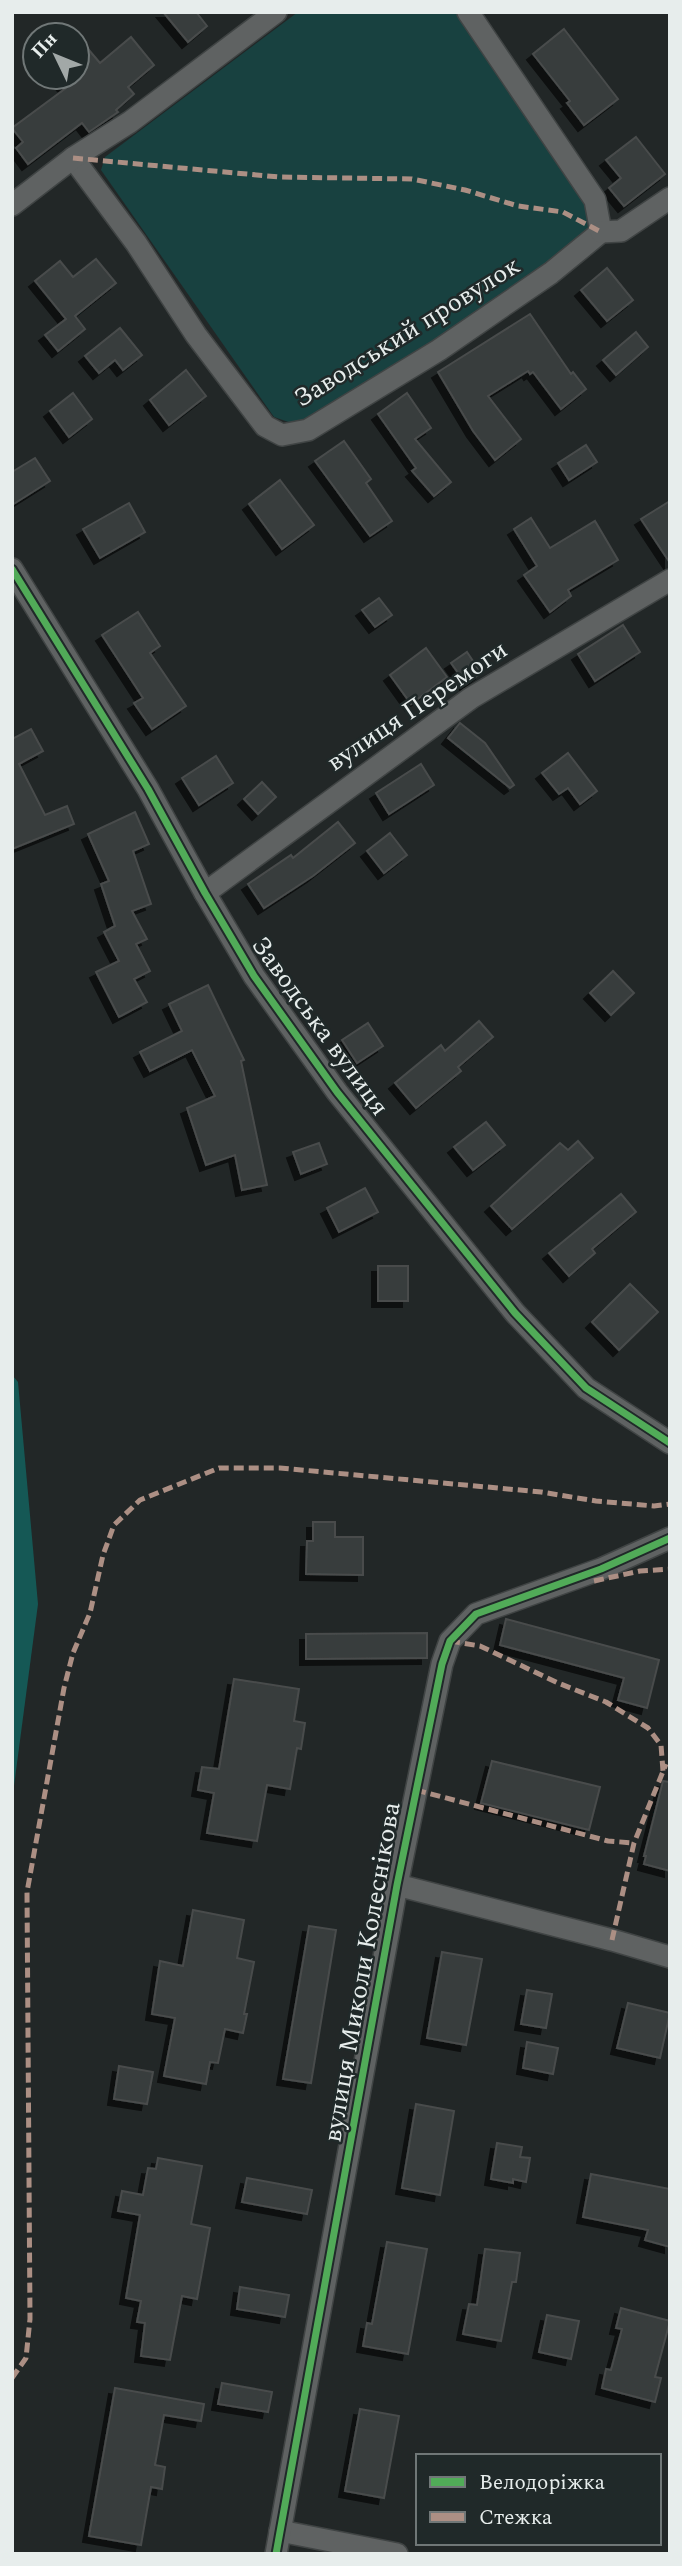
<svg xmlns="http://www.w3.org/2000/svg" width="682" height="2566" font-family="Spectral,serif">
<defs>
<filter id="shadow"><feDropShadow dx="-6" dy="6" stdDeviation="0" flood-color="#0009"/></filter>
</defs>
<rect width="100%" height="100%" fill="#222727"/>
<path fill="#184140" d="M298,12H460L583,196L591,227L582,241L438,341L297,425L274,417L101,170L105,157Z"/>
<path fill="#155855" d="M12,1375L18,1382L38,1604L12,1801Z"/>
<g fill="#383c3c" stroke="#484c4c" stroke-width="2" filter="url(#shadow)">
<path d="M163,12H196L207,26L188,42Z"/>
<path d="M564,29L618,99L584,125L567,103L570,101L533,54Z"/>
<path d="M77,36L100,63L131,37L154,65L128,87L134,94L116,110L118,112L89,132L82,123L28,164L16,148L23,142L12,128L66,88L57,77H77Z"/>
<path d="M636,137L665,174L624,206L609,188L621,178L606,160Z"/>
<path d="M96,259L116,283L75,316L85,329L58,351L45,335L66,319L35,281L60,261L73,277Z"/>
<path d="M607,268L633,300L607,321L581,290Z"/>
<path d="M530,314L571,374L573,372L586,389L561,409L533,372L530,374L528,371L488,396L521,439L495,460L473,431L438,372Z"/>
<path d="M120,328L142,355L123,370L115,360L99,373L85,356Z"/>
<path d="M636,332L648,347L616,375L603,360Z"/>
<path d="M186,370L206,396L169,425L150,400Z"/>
<path d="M73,393L92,419L69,437L50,411Z"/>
<path d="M407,393L431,428L415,439L451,482L434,496L412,471L416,468L378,414Z"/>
<path d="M344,441L371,479L366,483L392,521L370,536L315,461Z"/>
<path d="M586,445L597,462L569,480L558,463Z"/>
<path d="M35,458L50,481L12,505V472Z"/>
<path d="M280,480L314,525L282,549L249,504Z"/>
<path d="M670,501V563L641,519Z"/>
<path d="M129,503L145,532L100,558L83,529Z"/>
<path d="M531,518L550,548L595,521L618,560L568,590L571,596L550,612L524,575L537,566L514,529Z"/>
<path d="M379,598L392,615L375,627L362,610Z"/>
<path d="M138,612L160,646L150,653L186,706L152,729L134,703L143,698L102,635Z"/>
<path d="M623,625L640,652L595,681L578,654Z"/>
<path d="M426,648L447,677L411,704L390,675Z"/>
<path d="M467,652L481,673L466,684L451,663Z"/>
<path d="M460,723L485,743L514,785L510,788L448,738Z"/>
<path d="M31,729L43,751L19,764L45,815L67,806L74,824L12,849V739Z"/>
<path d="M568,753L597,791L580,804L568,788L559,794L542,773Z"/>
<path d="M216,756L233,783L199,805L182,778Z"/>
<path d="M421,764L434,785L389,814L376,793Z"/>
<path d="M262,782L276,797L258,814L244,799Z"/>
<path d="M135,812L149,844L133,851L151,904L132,911L147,939L136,944L150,971L134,979L147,1002L119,1017L96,972L119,961L104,932L115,926L101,884L109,881L88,834Z"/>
<path d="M338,822L355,843L313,876L264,908L248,884L291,855L293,858Z"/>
<path d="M390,833L407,855L384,873L367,851Z"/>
<path d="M613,971L634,993L611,1015L590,993Z"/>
<path d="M208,985L244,1060L241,1061L267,1185L242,1190L235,1155L206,1165L187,1108L215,1096L192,1050L150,1071L140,1052L182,1031L169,1004Z"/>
<path d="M479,1021L493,1037L458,1067L461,1071L416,1108L395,1083L441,1045L445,1051Z"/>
<path d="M368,1023L383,1046L357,1063L342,1040Z"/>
<path d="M486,1122L505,1145L473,1170L454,1147Z"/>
<path d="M578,1141L593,1158L512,1229L491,1206L560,1143L568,1150Z"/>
<path d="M319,1143L327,1164L301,1174L293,1152Z"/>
<path d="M365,1188L378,1212L339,1232L327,1208Z"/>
<path d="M621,1194L636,1212L592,1249L595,1253L569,1276L549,1253Z"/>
<rect x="378" y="1266" width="30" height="35"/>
<path d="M630,1284L658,1312L619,1350L592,1322Z"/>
<path d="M313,1522H335V1537H363V1575L306,1574L307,1541H313Z"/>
<path d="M506,1619L659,1660L647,1708L618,1700L624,1678L500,1645Z"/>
<path d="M427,1633V1658L306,1659V1634Z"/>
<path d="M234,1679L299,1689L294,1721L305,1723L301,1749L297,1748L290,1789L267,1785L257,1841L207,1833L214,1793L198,1790L202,1767L219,1769Z"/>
<path d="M492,1761L600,1787L589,1830L481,1803Z"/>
<path d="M663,1781L670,1782V1871L644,1864L646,1856H644Z"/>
<path d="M193,1910L244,1920L237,1958L254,1962L244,2014H247L243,2033L225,2029L218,2063L210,2062L206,2084L164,2076L175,2018L152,2014L160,1961L183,1966Z"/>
<path d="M309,1926L336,1930L311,2083L283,2079Z"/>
<path d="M442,1952L482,1959L466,2045L427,2038Z"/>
<path d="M527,1990L552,1994L546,2028L521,2024Z"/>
<path d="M628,2003L670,2013L660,2058L617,2048Z"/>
<path d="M527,2042L558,2048L553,2074L523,2068Z"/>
<path d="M119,2066L153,2072L147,2104L114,2099Z"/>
<path d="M416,2104L454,2111L440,2195L402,2188Z"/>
<path d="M497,2143L522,2147L520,2157L530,2158L526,2182L513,2179V2183L491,2179Z"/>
<path d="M158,2158L202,2166L191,2224L210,2228L197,2299L182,2296L170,2360L141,2356L145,2323L137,2322L141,2301L126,2298L140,2215L118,2211L122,2191L143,2195L148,2168L156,2169Z"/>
<path d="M591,2174L670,2189V2247L645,2240L648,2230L583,2217Z"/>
<path d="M247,2178L312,2190L307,2214L242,2202Z"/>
<path d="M387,2242L427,2249L408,2354L363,2346L367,2323L372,2324Z"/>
<path d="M485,2249L520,2253L516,2282H512L501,2341L463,2334L469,2304L477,2305Z"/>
<path d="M240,2287L289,2295L285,2317L237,2309Z"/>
<path d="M621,2308L670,2321L655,2377L661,2378L655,2402L602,2388L606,2369L611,2370L622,2329L616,2328Z"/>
<path d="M547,2315L579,2321L571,2359L539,2352Z"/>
<path d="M222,2383L272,2392L268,2412L218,2404Z"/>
<path d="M115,2388L204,2404L201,2421L164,2415L155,2465L165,2467L162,2489L151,2487L141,2545L89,2536Z"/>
<path d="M360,2409L399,2416L384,2498L345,2491Z"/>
</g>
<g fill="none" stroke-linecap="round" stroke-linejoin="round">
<g stroke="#404444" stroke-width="24">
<g id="minor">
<path d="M73,158L136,243L196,335L265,426L282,435L308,430L439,350L551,273L601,232L595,200L468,12"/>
<path d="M12,205L73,158L130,122L276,12"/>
<path d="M601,232L621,231L670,198"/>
<path d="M12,569L148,789L205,893L254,976L337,1092L515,1313L586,1388L670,1443"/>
<path d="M205,893L471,698L670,580"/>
<path d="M397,1885L612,1940L670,1957"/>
<path d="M280,2531L397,2554"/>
<path d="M276,2554L397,1885L442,1664L450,1641L476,1614L601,1569L670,1538"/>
</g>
</g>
<use href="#minor" stroke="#5f6262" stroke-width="21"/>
<g stroke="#ac8f84" stroke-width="5" stroke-dasharray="10 5" stroke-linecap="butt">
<path d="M73,158L279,177L412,179L465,190L518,206L563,212L601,232"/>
<path d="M594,1581L640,1571L670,1569"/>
<path d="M450,1641L480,1646L558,1683L606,1702L648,1728L661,1745L663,1771"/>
<path d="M416,1790L608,1841L634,1843"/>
<path d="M612,1940L634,1843L666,1764"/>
<path d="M12,2378L26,2358L30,2319L27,1892L64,1688L73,1653L90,1613L103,1555L114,1525L140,1500L219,1468H280L541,1492L596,1501L654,1506L670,1504"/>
</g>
<g stroke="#202929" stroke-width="11">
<g id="cycleway">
<path d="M12,569L148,789L205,893L254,976L337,1092L515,1313L586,1388L670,1443"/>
<path d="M276,2554L397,1885L442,1664L450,1641L476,1614L601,1569L670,1538"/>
</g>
</g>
<use href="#cycleway" stroke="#51ab58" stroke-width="7"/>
</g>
<g text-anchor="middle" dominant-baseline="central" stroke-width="5" stroke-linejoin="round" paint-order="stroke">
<g font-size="26" fill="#e7edec" stroke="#202929">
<text transform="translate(407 332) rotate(-32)">Заводський провулок</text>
<text transform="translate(417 706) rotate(-34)">вулиця Перемоги</text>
<text transform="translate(320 1026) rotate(54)">Заводська вулиця</text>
<text transform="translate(362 1972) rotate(-80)">вулиця Миколи Колеснікова</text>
</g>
</g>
<rect width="682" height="2566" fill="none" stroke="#e7edec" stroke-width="28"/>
<rect x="416" y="2454" width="245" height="91" fill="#202929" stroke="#707777" stroke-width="2"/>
<rect x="430" y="2477" width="35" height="10" fill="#51ab58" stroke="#707777" stroke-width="2"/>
<text x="479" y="2489" font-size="21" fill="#e7edec">Велодоріжка</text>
<rect x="430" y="2512" width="35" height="10" fill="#ac8f84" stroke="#707777" stroke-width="2"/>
<text x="479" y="2524" font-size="21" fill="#e7edec">Стежка</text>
<g transform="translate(56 56) rotate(313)"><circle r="33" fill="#202929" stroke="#707777" stroke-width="2"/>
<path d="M0-5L12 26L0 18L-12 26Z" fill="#a2a8a7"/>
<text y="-10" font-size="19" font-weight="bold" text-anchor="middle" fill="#e7edec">Пн</text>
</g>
</svg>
